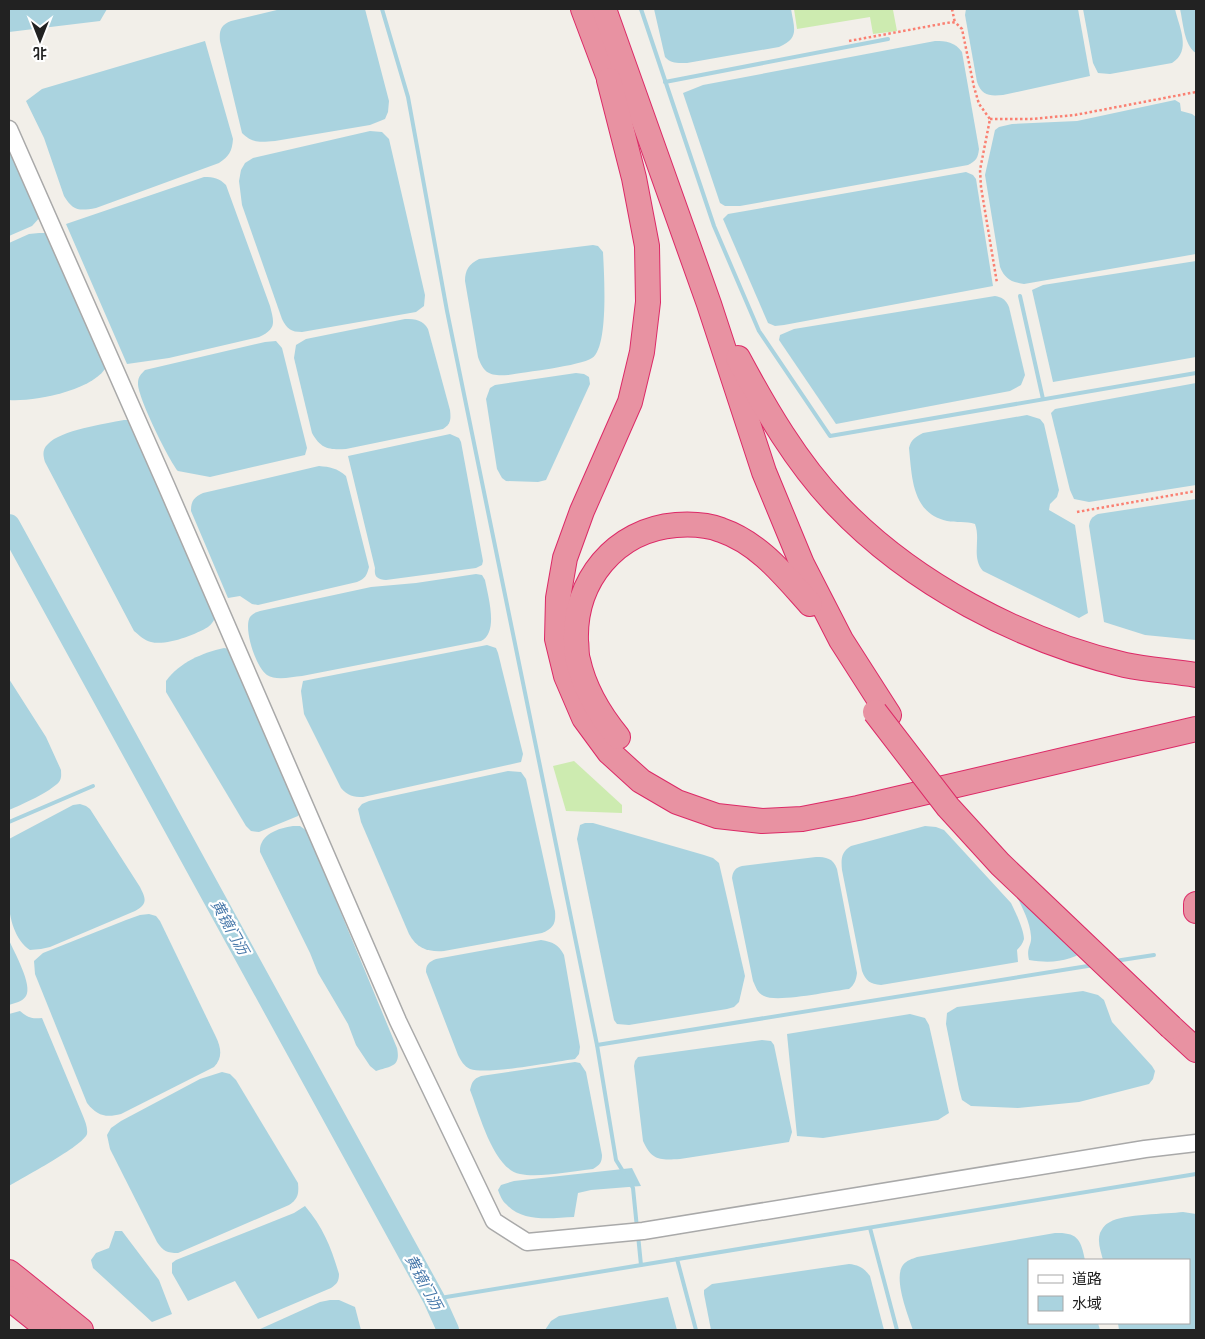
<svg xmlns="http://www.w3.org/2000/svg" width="1205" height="1339" font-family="Ubuntu,'Noto Sans SC',sans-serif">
<rect width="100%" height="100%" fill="#f2efe9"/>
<g fill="#cdebb0">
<path d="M794,9H900L893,10L897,31L873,34L870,17L797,29Z"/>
<path d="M574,761L622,805V813L566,811L553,766Z"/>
</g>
<g fill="#aad3df">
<path d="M9,9H107L100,21L9,32Z"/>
<path d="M281,9H365L389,101L388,112L385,119L370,125L275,141C261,142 253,144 242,133L220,41C219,30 221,25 231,21Z"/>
<path d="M654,9H791C794,28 800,38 779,47L687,63C678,63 671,64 665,57Z"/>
<path d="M966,9H1078L1090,76L1003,95C989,96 982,96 977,82L965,15Z"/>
<path d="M1083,9H1175C1179,27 1192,51 1172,63L1110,74L1098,73L1093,63Z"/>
<path d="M1180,9H1196V53C1184,46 1183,21 1180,9Z"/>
<path d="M205,41L233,139C232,152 229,156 219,163L96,208C79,211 73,211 64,196L44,138L26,101L42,89Z"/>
<path d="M935,41C946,41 955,42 962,52L979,149C978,158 976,161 968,165L740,206H725L720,203L683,93L703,85Z"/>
<path d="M1175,100L1180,103L1181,111L1192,114L1196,117V254L1024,284C1011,282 1005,279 1000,267L985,175L995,130L999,127L1012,124L1077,121Z"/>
<path d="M370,131L382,132L389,139L425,295L424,306L416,312L302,332C291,332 287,329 282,319L242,205L239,181L241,170L245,163L253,158Z"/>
<path d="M9,138L42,215L32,226L9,236Z"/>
<path d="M966,172L973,175L976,179L993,286L784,325L775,326L768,323L723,219L728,214Z"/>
<path d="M204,177C214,177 219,178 226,185L270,306C274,322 277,329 259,337L169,358L127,364L66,224Z"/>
<path d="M39,233H46L107,365C97,390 33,402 9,400V243L29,234Z"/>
<path d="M593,245L598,246L603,252C604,273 609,347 592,358C580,366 525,372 508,375C490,376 484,374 478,357L465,281C465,270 469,264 479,259Z"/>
<path d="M1196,261V357L1053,382L1032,290L1043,285Z"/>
<path d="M995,296C1002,297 1006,300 1009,307L1025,375L1021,385L1010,391L836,424L779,340L780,335L794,329Z"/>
<path d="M405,319C416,319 423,320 428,329L450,410C451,419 451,424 443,429L346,449C329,450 321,449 312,433L294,358L296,345L306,339Z"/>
<path d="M276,341L282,348L307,448L305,455L210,477L178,471C169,460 137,396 138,383C138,377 141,374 145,370L265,342Z"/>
<path d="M576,373L584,374L589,377L590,384L546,480L538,482L506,481L502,478L497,469L486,399L490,388L495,385Z"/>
<path d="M1196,383V485L1089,502L1074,499L1070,490L1051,413L1055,409Z"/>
<path d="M1027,415L1040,419L1044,424L1059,490L1057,497L1050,504L1049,510L1075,525L1088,613L1079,618L983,571C971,557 981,540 975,524C966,521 956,523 947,521C912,513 912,478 909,448C911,440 915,437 923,433Z"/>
<path d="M124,420H131L217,614C215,619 212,624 208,627C195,635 166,646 151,642C144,640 140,636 134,631L45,462C43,456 42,449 48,444C61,430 104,424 124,420Z"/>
<path d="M450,434L459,438L461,442L483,561L482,565L476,568L386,580C377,579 374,577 375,568L348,456Z"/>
<path d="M319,466C330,467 337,468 346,476L369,567C367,575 365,579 357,582L258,605L252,604L240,596L228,598L191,511C191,501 194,497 203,493Z"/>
<path d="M1196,499V640L1145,635L1104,622L1089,526C1090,519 1092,517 1098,514Z"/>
<path d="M476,574L482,575L485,580C488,596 499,633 481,641L302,676C291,677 276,681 267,675C256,668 243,628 250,617C253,613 257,612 260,611L371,587L416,583Z"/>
<path d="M487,645L496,648L498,653L523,754L521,762L363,797C353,797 348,796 341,788L304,714L301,691L303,681Z"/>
<path d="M224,648L230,649L300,812L298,816L259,832L251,831L246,826L166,692V681C180,662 202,653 224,648Z"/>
<path d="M9,679L46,737L61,770C61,774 62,778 59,782C50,792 21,805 9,810Z"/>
<path d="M508,771L521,772L526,779L555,911C556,923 554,928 542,933L444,951C428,952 417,949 409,934L361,822L358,809L362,804L369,801Z"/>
<path d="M80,804L86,806L90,809L140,887C146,899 148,904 135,911L50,947L41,949L30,950C0,929 9,871 9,839L73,805Z"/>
<path d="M585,823H593L704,855L713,858L719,863L745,976L739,1002L734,1007L727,1009L629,1025L617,1024L614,1020L577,839L580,825Z"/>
<path d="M293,826H300L307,831L397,1048C401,1067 391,1066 376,1071L370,1066L356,1045L348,1024L318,973L310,953L260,852C259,835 278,828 293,826Z"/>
<path d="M925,826L936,827L944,830L1011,903C1015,911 1024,930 1024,939C1023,943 1020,947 1017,950L1018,962L881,985C870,984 866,981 862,971L842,870C841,859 841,852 851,846Z"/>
<path d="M816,857C826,857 833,858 837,869L857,973C856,980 855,984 849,989C832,991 777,1003 764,996C757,993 756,987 753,981L732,878C733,871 735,868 742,866Z"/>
<path d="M1028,887L1092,947C1071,961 1054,964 1029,960C1026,946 1032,946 1031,936C1030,922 1023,909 1017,897Z"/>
<path d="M149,914L156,916L160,921L216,1037C221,1048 223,1057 214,1067L121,1114C106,1118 97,1116 87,1103L35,974L34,961L43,953L126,920L140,915Z"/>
<path d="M9,940C14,952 33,985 26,996C22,1002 15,1003 9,1005Z"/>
<path d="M541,940C553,942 558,944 564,955L580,1047L579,1054L575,1059C553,1062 488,1075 470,1069C464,1066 461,1061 458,1055L426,972C426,964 429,962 436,959Z"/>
<path d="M1083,991L1098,995L1104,1000L1112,1022L1152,1066L1155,1071L1153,1079L1149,1084L1079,1102L1018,1108L971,1106L962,1100L959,1089L946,1024L947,1013L957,1007Z"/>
<path d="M20,1011C28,1018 32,1019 42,1018L83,1116C85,1121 88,1128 87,1134C83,1146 22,1178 9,1186V1014Z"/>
<path d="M910,1014L925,1018L929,1025L949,1113L938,1120L823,1138L797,1136L787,1034Z"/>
<path d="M762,1040L771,1041L774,1045L792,1132L789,1142L680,1159C660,1160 652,1161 643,1141L634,1066L635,1061L638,1057Z"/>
<path d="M575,1062L580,1063L586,1072L602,1155C602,1162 600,1165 593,1169C572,1171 539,1178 520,1174C493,1169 479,1112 470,1090C472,1082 473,1079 481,1076Z"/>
<path d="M222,1072L230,1074L236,1080L298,1183C299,1194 298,1199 289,1205L178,1253C167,1253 163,1251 157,1242L110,1149L107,1135L111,1128L121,1121L200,1079Z"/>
<path d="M632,1168L641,1186L591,1190L578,1193L574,1217C551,1218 523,1223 506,1204C502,1201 500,1195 498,1190L501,1185L514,1181Z"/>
<path d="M305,1206C323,1227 331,1247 339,1274C339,1281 337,1284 331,1288L258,1319L235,1281L188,1301L172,1273V1263L176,1260L294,1213Z"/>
<path d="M1183,1212L1196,1214V1330H1119L1118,1323H1189V1260H1103C1101,1252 1097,1242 1100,1233C1102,1229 1105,1224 1110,1222C1123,1214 1167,1214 1183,1212Z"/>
<path d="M115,1231H122L159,1280L172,1314L152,1322L93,1268L91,1260L96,1253L109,1248Z"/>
<path d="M1055,1233C1078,1232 1081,1240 1085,1260H1029V1323H1098L1100,1330H913C908,1315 893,1278 903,1265C907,1260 912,1259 917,1257Z"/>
<path d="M849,1264C859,1265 864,1268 870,1276L884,1330H711L704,1294V1290L712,1284Z"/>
<path d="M668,1297L677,1330H545L551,1321L559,1316Z"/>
<path d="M330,1300H339L355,1307L361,1330H258L320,1302Z"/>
</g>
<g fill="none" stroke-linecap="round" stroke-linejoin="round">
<g stroke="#aad3df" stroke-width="4">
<path d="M382,9L408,97L447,311L597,1045L616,1160L624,1173"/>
<path d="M641,9L714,226L759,331L830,436L1196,373"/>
<path d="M665,82L888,39"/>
<path d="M1020,296L1043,399"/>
<path d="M9,822L93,786"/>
<path d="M1115,961L1154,955"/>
<path d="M597,1045L1094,965"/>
<path d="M630,1183L633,1188L637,1228"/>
<path d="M870,1228L897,1330"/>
<path d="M638,1235L641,1265"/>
<path d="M677,1259L696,1330"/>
<path d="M434,1299L1196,1174"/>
</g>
<path stroke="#aad3df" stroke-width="22" d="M9,525L434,1299L448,1330"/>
<g stroke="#a9a9a9" stroke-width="19">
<path id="minor" d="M9,129L166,485L398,1021L494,1221L527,1242L643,1231L1145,1149L1196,1143"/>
</g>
<g stroke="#dc2a67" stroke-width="26">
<g id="highway">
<path d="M583,9L615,94"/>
<path d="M604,9L709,304L764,472L802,564L841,640L889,715"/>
<path d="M609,80L634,178L647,246L648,302L642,352L630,402L582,511L565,558L558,598L557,639L566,676L584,718L609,752L641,781L677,802L717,816L762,821L802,819L858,808L1196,729"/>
<path d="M738,358C766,410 796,462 837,505C911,583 1021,641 1125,665C1148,670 1173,671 1196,675"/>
<path d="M618,737C600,715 584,688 578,660C576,654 577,647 576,641C574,581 615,530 676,525C690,524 708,525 721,530C759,543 784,575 810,604"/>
<path d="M1196,904V911"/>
<path d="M1171,1027L1196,1050"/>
<path d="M9,1272L81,1330"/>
<path d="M9,1298L49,1330"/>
</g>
</g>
<g stroke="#fa8072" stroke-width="2.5" stroke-dasharray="2.5 2.5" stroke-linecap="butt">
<path d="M952,9L955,23"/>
<path d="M849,41L952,22L956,23L962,29L974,87L979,104L990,119L980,170L981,187L997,283"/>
<path d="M990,119H1031L1075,115L1196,92"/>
<path d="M1077,512L1196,491"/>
</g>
<use href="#minor" stroke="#fff" stroke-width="16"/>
<use href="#highway" stroke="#e892a2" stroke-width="24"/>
<g stroke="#dc2a67" stroke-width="26" stroke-linecap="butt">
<path id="highway-bridge" d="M875,712L948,807L1000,864L1171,1027"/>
</g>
<use href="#highway-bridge" stroke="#e892a2" stroke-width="24"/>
</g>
<g text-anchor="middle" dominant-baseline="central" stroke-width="4.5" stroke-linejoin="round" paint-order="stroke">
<g font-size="15" font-style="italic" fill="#4a7aab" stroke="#fff">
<text transform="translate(230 927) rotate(61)">黄镜门沥</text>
<text transform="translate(424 1282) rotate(62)">黄镜门沥</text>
</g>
</g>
<rect width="1205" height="1339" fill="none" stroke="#222222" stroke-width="20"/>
<rect x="1028" y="1259" width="162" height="65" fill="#ffffff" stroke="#a7a7a7"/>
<rect x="1038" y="1275" width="25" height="8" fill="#ffffff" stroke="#a7a7a7"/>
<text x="1072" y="1284" font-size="15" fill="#222222">道路</text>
<rect x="1038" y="1296" width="25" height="15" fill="#aad3df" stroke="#a7a7a7"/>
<text x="1072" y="1309" font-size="15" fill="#222222">水域</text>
<g transform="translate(40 40) rotate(180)" stroke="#ffffff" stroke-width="4" paint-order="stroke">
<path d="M0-4L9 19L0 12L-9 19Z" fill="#222222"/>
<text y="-8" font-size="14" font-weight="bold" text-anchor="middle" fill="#222222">北</text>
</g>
</svg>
